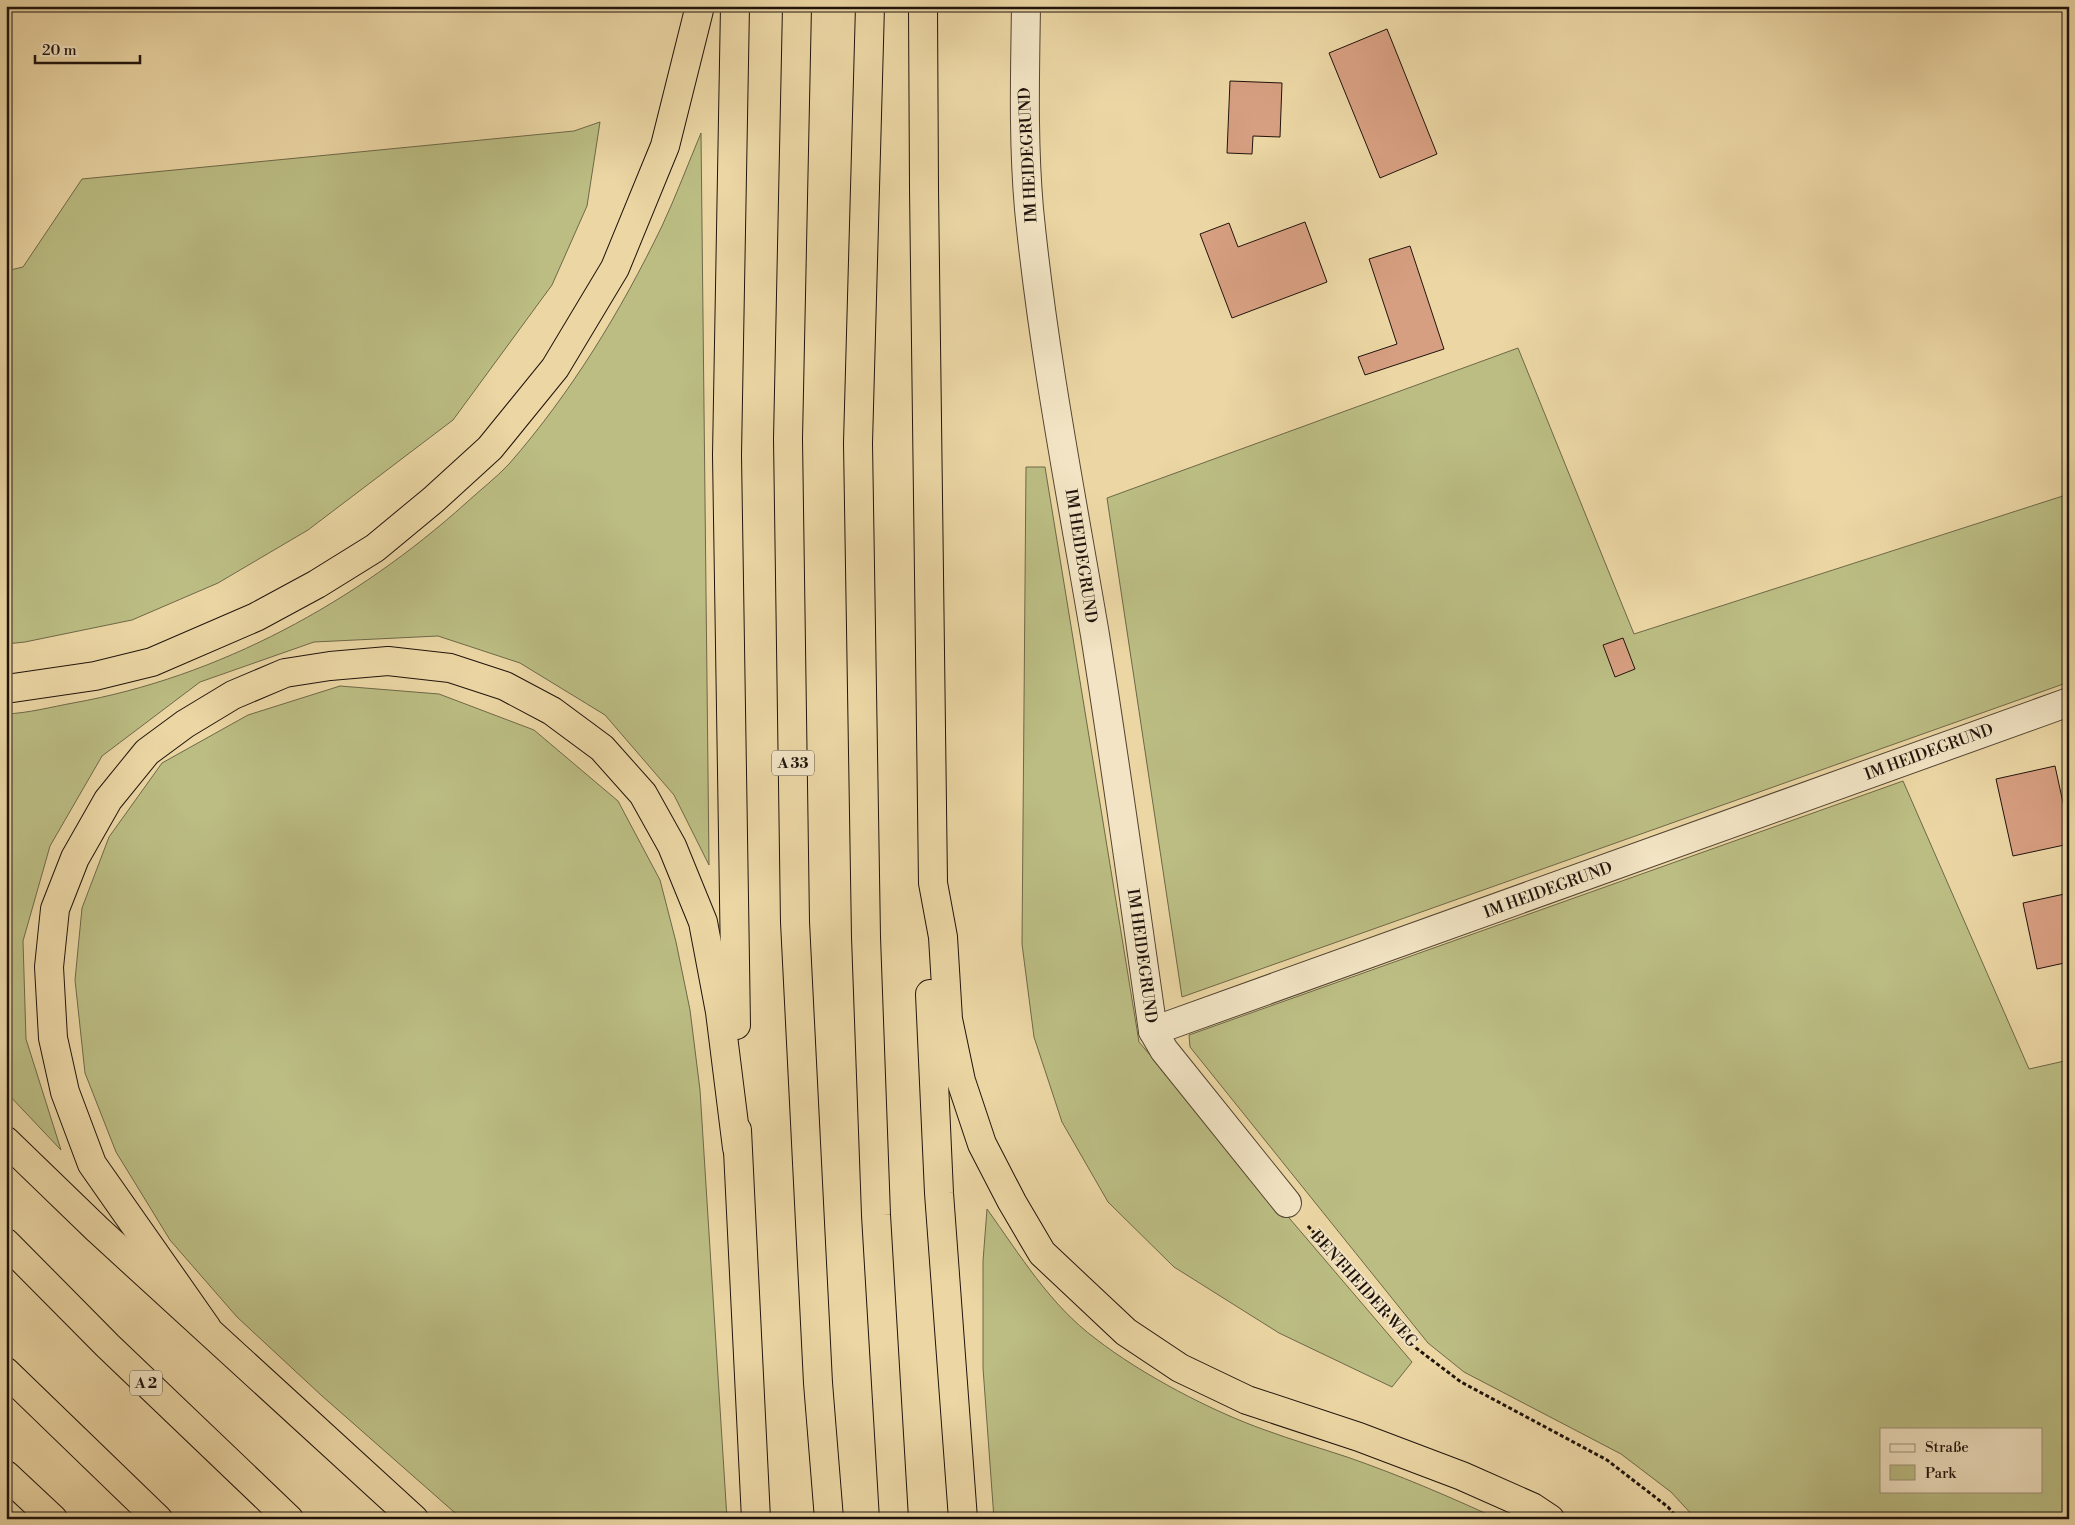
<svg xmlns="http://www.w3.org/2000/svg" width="2075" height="1525" font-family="'Libre Bodoni',serif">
<rect width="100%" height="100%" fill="#ebd6a4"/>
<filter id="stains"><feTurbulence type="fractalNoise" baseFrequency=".004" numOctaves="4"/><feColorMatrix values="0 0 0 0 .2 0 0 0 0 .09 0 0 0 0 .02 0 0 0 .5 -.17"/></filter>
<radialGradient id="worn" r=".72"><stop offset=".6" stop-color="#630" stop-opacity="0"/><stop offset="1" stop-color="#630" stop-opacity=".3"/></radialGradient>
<g fill="#bbbd83" stroke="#6e6848" fill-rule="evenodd">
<path d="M600,122L587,206L552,285L453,420L308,530L218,583L132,620L25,642L6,644V271L23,267L82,179L574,131Z"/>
<path d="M701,133L709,865L674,795L605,715L520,663L438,636L314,642L200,682L102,756L50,846L23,941L26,1039L61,1150L6,1092V714C29,713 51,707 73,703C219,677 356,602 466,503C480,490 496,478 509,464C571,393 621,311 662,226C676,196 688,164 701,133Z"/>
<path d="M1518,348L1634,634L2069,494V682L1182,997L1107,498Z"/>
<path d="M1026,467H1045L1139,1042L1412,1362L1392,1387L1279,1333L1174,1267L1108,1202L1062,1122L1034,1037L1022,944Z"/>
<path d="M340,686L439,694L534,730L618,801L660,880L676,942L690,1010L700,1090L727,1519H462L321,1395L237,1317L170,1240L116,1152L85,1073L75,980L82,908L109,837L162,763L248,715Z"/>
<path d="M1903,781L2029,1069L2069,1060V1519H1696L1671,1492L1621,1454L1464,1372L1428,1343L1190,1047L1189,1035ZM1881,1429H2041V1491H1881Z"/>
<path d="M987,1209C1020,1255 1050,1305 1096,1339C1141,1374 1211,1411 1265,1430C1292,1440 1320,1448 1347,1457C1399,1475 1448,1496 1498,1519H994L983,1368V1261Z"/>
</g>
<g fill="#d79f81" stroke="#20140c">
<path d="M1387,29L1437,154L1380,178L1329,53Z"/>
<path d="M1230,81L1282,83L1280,137L1253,136L1252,154L1227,153Z"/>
<path d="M1305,222L1327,282L1232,318L1200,234L1229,223L1238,247Z"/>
<path d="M1410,246L1444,349L1365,375L1358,357L1397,344L1369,259Z"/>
<path d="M1623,638L1635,669L1615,677L1603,645Z"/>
<path d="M2055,766L2069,830V844L2013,856L1996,779Z"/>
<path d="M2069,893V962L2037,969L2023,903Z"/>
</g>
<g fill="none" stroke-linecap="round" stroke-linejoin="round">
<g stroke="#534432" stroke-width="30">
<g id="minor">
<path d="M1026,6C1025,74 1023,141 1029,209C1043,352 1071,494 1095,635C1116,767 1134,899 1153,1031L1164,1050L1287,1203"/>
<path d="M1153,1031L2069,702"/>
</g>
</g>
<g stroke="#20140c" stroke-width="30">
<g id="highway">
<path d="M735,6L727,455L736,1025"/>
<path d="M797,6L788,439L795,922L818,1383L829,1519"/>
<path d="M870,6L858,443L866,937L876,1215L894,1519"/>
<path d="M923,6L924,189L933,883L943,937L948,1019L961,1081L982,1144L1012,1202L1042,1253L1126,1332L1180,1368L1247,1400L1359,1437L1462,1476L1532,1507L1550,1519"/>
<path d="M6,689L95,676L152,662L256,617L317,584L375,548L433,500L490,448L555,368L615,268L665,146L700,6"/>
<path d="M930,994L939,1193L963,1519"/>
<path d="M737,1130L756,1519"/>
<path d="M6,1141L97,1229L414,1519"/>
<path d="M6,1243L108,1346L289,1519"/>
<path d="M207,1328L92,1164L65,1092L53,1038L49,967L55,909L75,858L108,800L147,752L185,724L233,695L285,673L330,666L388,661L450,668L505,686L552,711L602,748L643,794L672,846L703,922L720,1012L737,1148"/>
<path d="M6,1372L158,1519"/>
<path d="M6,1475L53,1519"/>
</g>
</g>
<path stroke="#20140c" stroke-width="3" stroke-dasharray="4 2.5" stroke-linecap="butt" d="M1308,1226L1416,1348L1461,1382L1607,1460L1668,1507L1678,1519"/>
<use href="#minor" stroke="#f2e4c4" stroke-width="28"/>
<use href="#highway" stroke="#ebd6a4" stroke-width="28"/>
</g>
<g text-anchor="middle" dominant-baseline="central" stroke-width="4" stroke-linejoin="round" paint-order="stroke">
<g fill="#f2e4c4" stroke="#5f5243" stroke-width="1">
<rect x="772" y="750.5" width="42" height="25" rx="4"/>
<rect x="130" y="1370.5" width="32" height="25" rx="4"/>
</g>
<g font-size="15" font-weight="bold" fill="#20140c">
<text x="793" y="763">A 33</text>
<text x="146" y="1383">A 2</text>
</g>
<g font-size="16" fill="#20140c" stroke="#f2e4c4">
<text transform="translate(1028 155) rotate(-93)">IM HEIDEGRUND</text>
<text transform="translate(1081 556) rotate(81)">IM HEIDEGRUND</text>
<text transform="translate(1929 752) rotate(-20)">IM HEIDEGRUND</text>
<text transform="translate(1548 890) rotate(-20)">IM HEIDEGRUND</text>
<text transform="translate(1142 956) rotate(82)">IM HEIDEGRUND</text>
<text transform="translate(1364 1289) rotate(48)">BENTHEIDER WEG</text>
</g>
</g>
<rect width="2075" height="1525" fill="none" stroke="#ebd6a4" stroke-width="25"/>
<rect x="8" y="8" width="2060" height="1510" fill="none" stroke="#20140c" stroke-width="2.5"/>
<rect x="12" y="12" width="2050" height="1500" fill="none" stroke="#20140c"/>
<rect x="1880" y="1428" width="162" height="65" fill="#f2e4c4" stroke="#9e917a"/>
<rect x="1890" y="1444" width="25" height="8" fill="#f2e4c4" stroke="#9e917a"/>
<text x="1925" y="1452" font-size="15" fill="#20140c">Straße</text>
<rect x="1890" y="1465" width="25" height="15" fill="#bbbd83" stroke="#9e917a"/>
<text x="1925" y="1478" font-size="15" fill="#20140c">Park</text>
<path d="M35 55v8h105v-8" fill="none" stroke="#20140c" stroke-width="2.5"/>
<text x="42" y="55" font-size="15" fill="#20140c" stroke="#f2e4c4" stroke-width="4" paint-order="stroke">20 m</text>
<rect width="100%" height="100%" filter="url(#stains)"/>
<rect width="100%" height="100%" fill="url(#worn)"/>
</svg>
